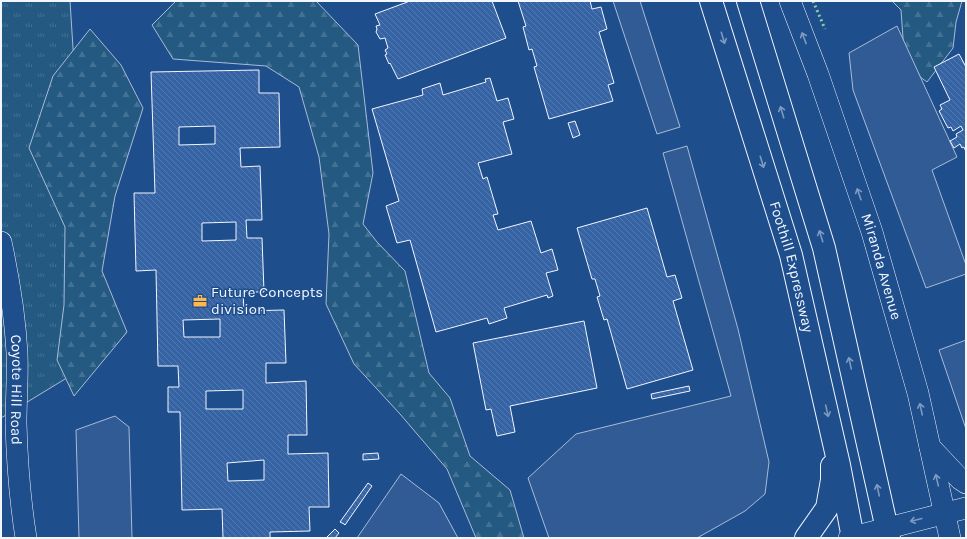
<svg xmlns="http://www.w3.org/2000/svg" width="967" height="539" font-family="Karla,sans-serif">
<defs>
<pattern id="grass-tufts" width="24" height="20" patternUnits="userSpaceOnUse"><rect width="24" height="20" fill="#245a82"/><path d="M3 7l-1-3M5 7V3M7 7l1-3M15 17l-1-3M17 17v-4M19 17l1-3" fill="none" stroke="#447295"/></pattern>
<pattern id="forest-firs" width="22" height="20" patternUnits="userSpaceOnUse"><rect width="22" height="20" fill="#245a82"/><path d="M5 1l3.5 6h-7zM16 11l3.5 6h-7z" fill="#447295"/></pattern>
<pattern id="building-back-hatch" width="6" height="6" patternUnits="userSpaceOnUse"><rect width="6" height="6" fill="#3563a3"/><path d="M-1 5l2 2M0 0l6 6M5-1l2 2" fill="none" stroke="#537ab1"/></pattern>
</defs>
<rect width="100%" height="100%" fill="#1f4e8c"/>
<path fill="url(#grass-tufts)" stroke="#a8bbd7" d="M1,1H70L93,362L1,418Z"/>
<g fill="url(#forest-firs)" stroke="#a8bbd7">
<path d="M176,1H316L358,45L373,173L363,224L377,242L405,271L429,373L450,398L470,456L510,490L524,538H476L447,469L400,414L354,364L326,304L329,234L319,157L299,87L266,66L173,59L152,25Z"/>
<path d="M892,1H962L956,22L953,48L927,82L905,66L901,10Z"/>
<path d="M90,29L121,65L143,108L115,196L102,271L127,332L74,396L57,360L64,305L65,227L29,148L53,76Z"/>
</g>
<g fill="#305b95" stroke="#a8bbd7">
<path d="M613,1H640L680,127L657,134Z"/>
<path d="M897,26L957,157L932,170L966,265V274L926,288L853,90L849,53Z"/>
<path d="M687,146L738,329L769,462L765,494L745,511L697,538H549L528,478L576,434L731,396L663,153Z"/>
<path d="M966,340V429L939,350Z"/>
<path d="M115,416L129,427L132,538H79L76,430Z"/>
<path d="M401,474L439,503L458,538H357Z"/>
</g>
<g fill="url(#building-back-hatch)" stroke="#f2f6ff" fill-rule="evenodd">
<path d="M410,1H492L506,38L398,79L390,63L389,64L385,55L387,54L385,50L388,48L385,38L380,39L376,32L377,29L376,26L380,25L375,14Z"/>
<path d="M518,1H590L592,9L601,7L607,29L599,32L614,83L608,85L613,101L549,119L534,67L537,66L532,49L529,50L523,27L526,26Z"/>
<path d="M959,54L966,67V152L964,147L962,148L960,144L954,148L950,141L957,137L956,134L963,130L961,126L953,131L951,127L948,128L939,111L942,109L940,105L950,100L934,67Z"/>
<path d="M259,70V93H279L280,147L240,148L241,167L260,166L262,220H246L247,238H262L264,292H243L244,311L284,310L286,363H266V383L306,381L307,435H288V454L328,453L329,507H309L310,531L270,532V538H223L222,509L182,510L180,412H168V387H179L178,366H158L156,270L136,271L134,193H155L151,72ZM215,126V144L179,145V127ZM236,222V240L202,241V223ZM220,319V337H184L183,320ZM243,390V409H206V391ZM264,460V480L228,481L227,463Z"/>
<path d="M490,78L497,101L508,98L514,119L503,122L512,154L478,163L483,179L487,177L498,214L493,215L498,230L531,221L541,253L552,249L558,270L546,273L553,296L548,298L547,295L504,308L507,318L489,324L487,318L436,332L410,240L397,243L386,206L399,201L372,109L423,95L422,89L440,83L443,95L486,82L485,79Z"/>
<path d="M575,121L580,135L573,138L568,123Z"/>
<path d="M647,208L667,277L675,275L682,298L673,301L693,370L627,389L607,319L604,320L597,297L600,296L595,279H592L577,228Z"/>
<path d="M584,321L597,388L510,406L515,432L497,436L491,409L486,410L473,343Z"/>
<path d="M689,386L690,391L652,399L651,394Z"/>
<path d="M378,453L379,459L363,460V454Z"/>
<path d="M368,483L372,486L345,525L344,524L340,522Z"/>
<path d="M335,529L339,533L335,538H326Z"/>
</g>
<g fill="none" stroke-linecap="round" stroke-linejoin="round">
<g stroke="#f2f6ff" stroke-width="22">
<g id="secondary">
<path id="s1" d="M790,1L818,74L872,232L918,393L950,538"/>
<path id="s2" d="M1,242C9,279 15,316 17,353C18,377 16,400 16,423C17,462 20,500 26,538"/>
<path d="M930,447L960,479L966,483"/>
<path d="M849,538L966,508"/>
</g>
</g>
<g stroke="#f2f6ff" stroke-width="24">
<g id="highway">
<path id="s3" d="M711,1L791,255L839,465L853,538"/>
<path d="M748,1L824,248L889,538"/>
<path d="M806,538L827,508L832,480V466"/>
</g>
</g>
<use href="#secondary" stroke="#1f4e8c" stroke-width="21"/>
<use href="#highway" stroke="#1f4e8c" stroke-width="22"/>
<path stroke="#97c8a6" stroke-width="3" stroke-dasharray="2 3" stroke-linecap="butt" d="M813,1L825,29"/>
</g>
<defs><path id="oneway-shaft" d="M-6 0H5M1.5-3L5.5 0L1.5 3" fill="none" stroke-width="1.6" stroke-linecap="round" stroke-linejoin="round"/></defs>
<g stroke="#7e9ac0">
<use href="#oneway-shaft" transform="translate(723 38) rotate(73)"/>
<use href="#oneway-shaft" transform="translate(804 38) rotate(-111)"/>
<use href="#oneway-shaft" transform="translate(782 112) rotate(-107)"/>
<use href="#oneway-shaft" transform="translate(762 162) rotate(73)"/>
<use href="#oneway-shaft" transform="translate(859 194) rotate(-109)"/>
<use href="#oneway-shaft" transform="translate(821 236) rotate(-107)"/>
<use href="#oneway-shaft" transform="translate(850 363) rotate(-102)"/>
<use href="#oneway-shaft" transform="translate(921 409) rotate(-102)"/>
<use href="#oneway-shaft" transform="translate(827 411) rotate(77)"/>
<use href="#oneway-shaft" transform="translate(937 480) rotate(-103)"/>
<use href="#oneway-shaft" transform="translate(878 490) rotate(-102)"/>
<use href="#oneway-shaft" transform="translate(916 520) rotate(166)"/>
</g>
<defs>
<g id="office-bare" transform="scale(1.08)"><path d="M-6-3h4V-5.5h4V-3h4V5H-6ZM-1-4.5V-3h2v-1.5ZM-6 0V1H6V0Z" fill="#ffb74d" stroke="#1f4e8c" stroke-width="2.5" paint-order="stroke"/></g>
</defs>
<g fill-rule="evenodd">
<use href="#office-bare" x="200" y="301"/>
</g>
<g text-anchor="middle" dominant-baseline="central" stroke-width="3" stroke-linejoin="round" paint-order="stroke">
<g font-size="15" fill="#f2f6ff" stroke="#1f4e8c">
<text stroke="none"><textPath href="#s1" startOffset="281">Miranda Avenue</textPath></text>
<text stroke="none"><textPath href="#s3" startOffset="278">Foothill Expressway</textPath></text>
<text stroke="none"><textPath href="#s2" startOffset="149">Coyote Hill Road</textPath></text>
</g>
<g font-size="15" fill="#f2f6ff" stroke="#1f4e8c" text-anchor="start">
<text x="211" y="292">Future Concepts<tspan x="211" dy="17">division</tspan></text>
</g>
</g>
<rect width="967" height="539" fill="none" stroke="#f2f6ff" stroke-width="4"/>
</svg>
